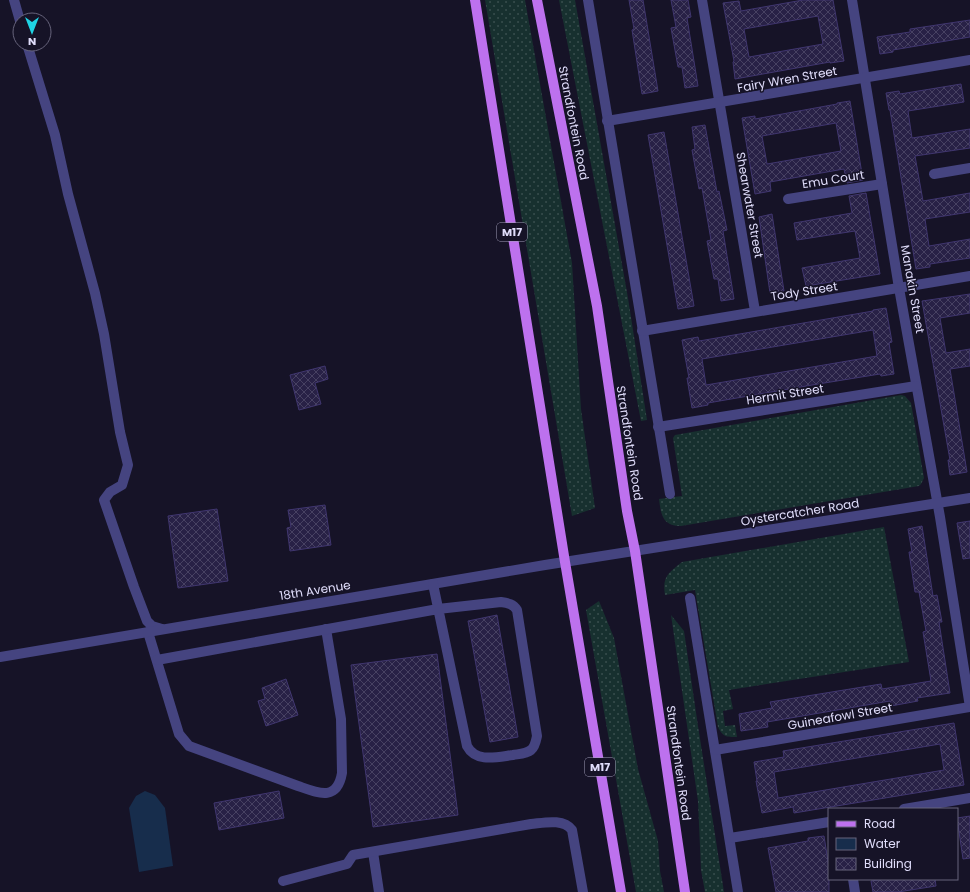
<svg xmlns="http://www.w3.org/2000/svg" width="970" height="892" font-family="Poppins,sans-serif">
<defs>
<pattern id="grass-dots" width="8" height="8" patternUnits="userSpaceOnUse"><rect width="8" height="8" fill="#17302f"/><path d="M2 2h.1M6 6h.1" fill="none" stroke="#384e4e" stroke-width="1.8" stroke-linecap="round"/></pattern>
<pattern id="building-cross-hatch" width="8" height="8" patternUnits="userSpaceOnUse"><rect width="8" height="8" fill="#282146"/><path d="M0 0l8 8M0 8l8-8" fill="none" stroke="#474162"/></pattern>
</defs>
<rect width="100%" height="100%" fill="#161327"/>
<g fill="url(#grass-dots)">
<path d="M485,0H525L572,263L581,409L595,508L572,516Z"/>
<path d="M559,0H575L628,298L647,420L641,421Z"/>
<path d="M901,395L905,396L911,403L924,478L921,484L919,486L681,526C662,526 661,514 659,499L682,496L673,438L675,435Z"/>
<path d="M884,527L909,662L729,690L733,709L723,711L725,726L735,725L737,737C726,737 723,737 718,727L695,590L665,595C662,577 668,573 682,562Z"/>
<path d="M599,601L614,638L638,769L658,841L660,871L664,892H636L586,610Z"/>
<path d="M671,615L684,631L698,726L724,892H705L701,870L698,801Z"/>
</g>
<path fill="#172d4c" d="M145,791L155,795L165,808L173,866L139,872L129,808L136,796Z"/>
<g fill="url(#building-cross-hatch)" stroke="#40366f" fill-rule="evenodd">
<path d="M629,0H643L658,91L642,94L632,30L634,29Z"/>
<path d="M671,0H688L691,17L687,18L698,86L685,88L682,67H678L671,28L676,27Z"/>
<path d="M803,0H833L844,61L830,63V62L735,79L733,62L734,61L723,3L739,1L741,11ZM818,16L823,44L749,57L744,29Z"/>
<path d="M970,20V37L893,50V52L880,54L877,37L910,32V29Z"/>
<path d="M961,84L964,102L908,111L912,138L970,129V148L915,156L923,201L970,193V212L925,219L929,246L970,239V258L930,264V267L916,269L890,110H889L886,93L899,91L900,94Z"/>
<path d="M850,101L863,180L847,183L844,169L770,182L771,191L755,194L742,118L755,116V119L837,104V103ZM836,123L841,151L767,164L762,136Z"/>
<path d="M705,125L717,192L719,191L727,230L723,231L734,299L721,301L718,279H714L707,241L711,240L702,188L699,189L692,150L695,149L692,127Z"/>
<path d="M664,132L694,306L678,309L648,135Z"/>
<path d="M866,193L880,274L806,286L802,268L860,258L855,231L797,240L794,223L852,213L849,196Z"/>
<path d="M772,214L784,291L770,293L759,217Z"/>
<path d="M970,294V313L940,318L946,353L970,349V366L950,369L967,472L950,475L948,460H950L922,301Z"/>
<path d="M886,308L892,342L889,343L894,374L881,376L880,374L812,385L708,403V405L692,408L687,378H689L682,340L698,337L699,341L873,311V310ZM873,330L877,356L706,385L702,359Z"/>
<path d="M325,366L328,379L315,383L321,404L299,410L290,375Z"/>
<path d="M325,505L331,545L290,551L287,528L291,527L288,510Z"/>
<path d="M217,509L228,581L178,588L168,516Z"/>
<path d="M970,521V558L963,559L957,523Z"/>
<path d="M922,526L933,596L937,595L942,622H939L950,693L917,698L918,701L891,706L890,701L767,722L768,727L741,731L739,714L772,708L770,702L881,684L882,689L931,681L923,632L926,631L919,592H915L909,552H912L908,529Z"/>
<path d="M497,615L518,737L490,742L468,621Z"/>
<path d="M437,654L458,815L373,827L351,665Z"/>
<path d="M286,679L298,715L266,726L258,701L265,699L262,688Z"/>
<path d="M954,723L964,785L794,813L793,807L762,813L756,781H757L754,762L784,757L783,751ZM940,744L944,770L778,798L774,772Z"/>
<path d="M279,791L284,818L219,830L214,803Z"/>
<path d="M970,816V858L963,859L957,818Z"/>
<path d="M824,836L829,868V892H776L768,848L808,841V838Z"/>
<path d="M885,879H935L936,886L898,892H873L871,881Z"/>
</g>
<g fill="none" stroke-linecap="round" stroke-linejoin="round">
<g stroke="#454480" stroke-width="10">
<path d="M14,0L20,21"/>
<path d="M588,0L670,494"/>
<path d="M702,0L755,311"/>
<path d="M852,0L899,288L940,517L970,707"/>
<path d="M27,44L55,135L68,194L95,293L104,334L120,432L128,465L122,485L110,492L104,500L134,587L147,621L152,626L162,629"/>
<path d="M607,121L970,60"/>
<path d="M934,174L970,168"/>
<path d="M788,199L882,184"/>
<path d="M642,331L970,276"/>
<path d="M658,427L916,386"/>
<path d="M690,598L738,892"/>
<path d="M148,632L179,734L189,746L298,786C318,793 337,802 342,773L341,719L326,629"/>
<path d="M0,657L545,565L970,498"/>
<path d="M157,660L438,609L501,602C508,603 513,604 517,610L537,736C536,741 535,747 531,750C526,754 518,754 513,755C497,757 476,763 467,746L433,584"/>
<path d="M715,750L970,707"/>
<path d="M904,809L970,798"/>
<path d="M730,838L829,822"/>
<path d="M373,852L379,892"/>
<path d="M853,879L855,892"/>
<path d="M283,881L347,864L353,855L531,824C543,823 563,818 572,830L583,892"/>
</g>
<g stroke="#bd71ee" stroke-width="10">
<path d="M475,0L565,562L621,892"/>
<path d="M537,0L597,306L627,511L635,551L685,892"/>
</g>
</g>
<g text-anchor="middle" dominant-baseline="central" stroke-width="3" stroke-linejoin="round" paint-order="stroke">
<g fill="#161327" stroke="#a3a0bb" stroke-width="1">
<rect x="497" y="223" width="30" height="18" rx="3"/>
<rect x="585" y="758" width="30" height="18" rx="3"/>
</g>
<g font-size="11" font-weight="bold" fill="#e0ddfb">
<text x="512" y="232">M17</text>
<text x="600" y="767">M17</text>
</g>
<g font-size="12" fill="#e0ddfb" stroke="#161327">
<text transform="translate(787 79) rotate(-10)">Fairy Wren Street</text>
<text transform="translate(574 123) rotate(79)">Strandfontein Road</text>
<text transform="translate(833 179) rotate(-9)">Emu Court</text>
<text transform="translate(750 205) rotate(80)">Shearwater Street</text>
<text transform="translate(913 289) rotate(80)">Manakin Street</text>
<text transform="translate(804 291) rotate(-9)">Tody Street</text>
<text transform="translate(785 394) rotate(-9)">Hermit Street</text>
<text transform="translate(630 443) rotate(81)">Strandfontein Road</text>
<text transform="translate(800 512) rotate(-9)">Oystercatcher Road</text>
<text transform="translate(315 590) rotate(-9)">18th Avenue</text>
<text transform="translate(840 716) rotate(-10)">Guineafowl Street</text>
<text transform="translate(679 763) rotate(82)">Strandfontein Road</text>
</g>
</g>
<rect x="828" y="808" width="130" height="72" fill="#161327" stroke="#67647c"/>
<rect x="836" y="821" width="20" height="6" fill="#bd71ee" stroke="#67647c"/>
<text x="864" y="828" font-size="12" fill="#e0ddfb">Road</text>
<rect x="836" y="838" width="20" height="12" fill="#172d4c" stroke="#67647c"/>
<text x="864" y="848" font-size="12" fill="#e0ddfb">Water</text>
<rect x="836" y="858" width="20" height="12" fill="url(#building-cross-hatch)" stroke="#67647c"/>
<text x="864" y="868" font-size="12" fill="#e0ddfb">Building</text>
<g transform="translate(32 32) rotate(180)"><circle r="19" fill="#161327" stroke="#67647c"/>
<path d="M0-3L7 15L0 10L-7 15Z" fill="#1fd4e5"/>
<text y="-6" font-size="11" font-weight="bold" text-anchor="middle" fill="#e0ddfb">N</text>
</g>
</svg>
